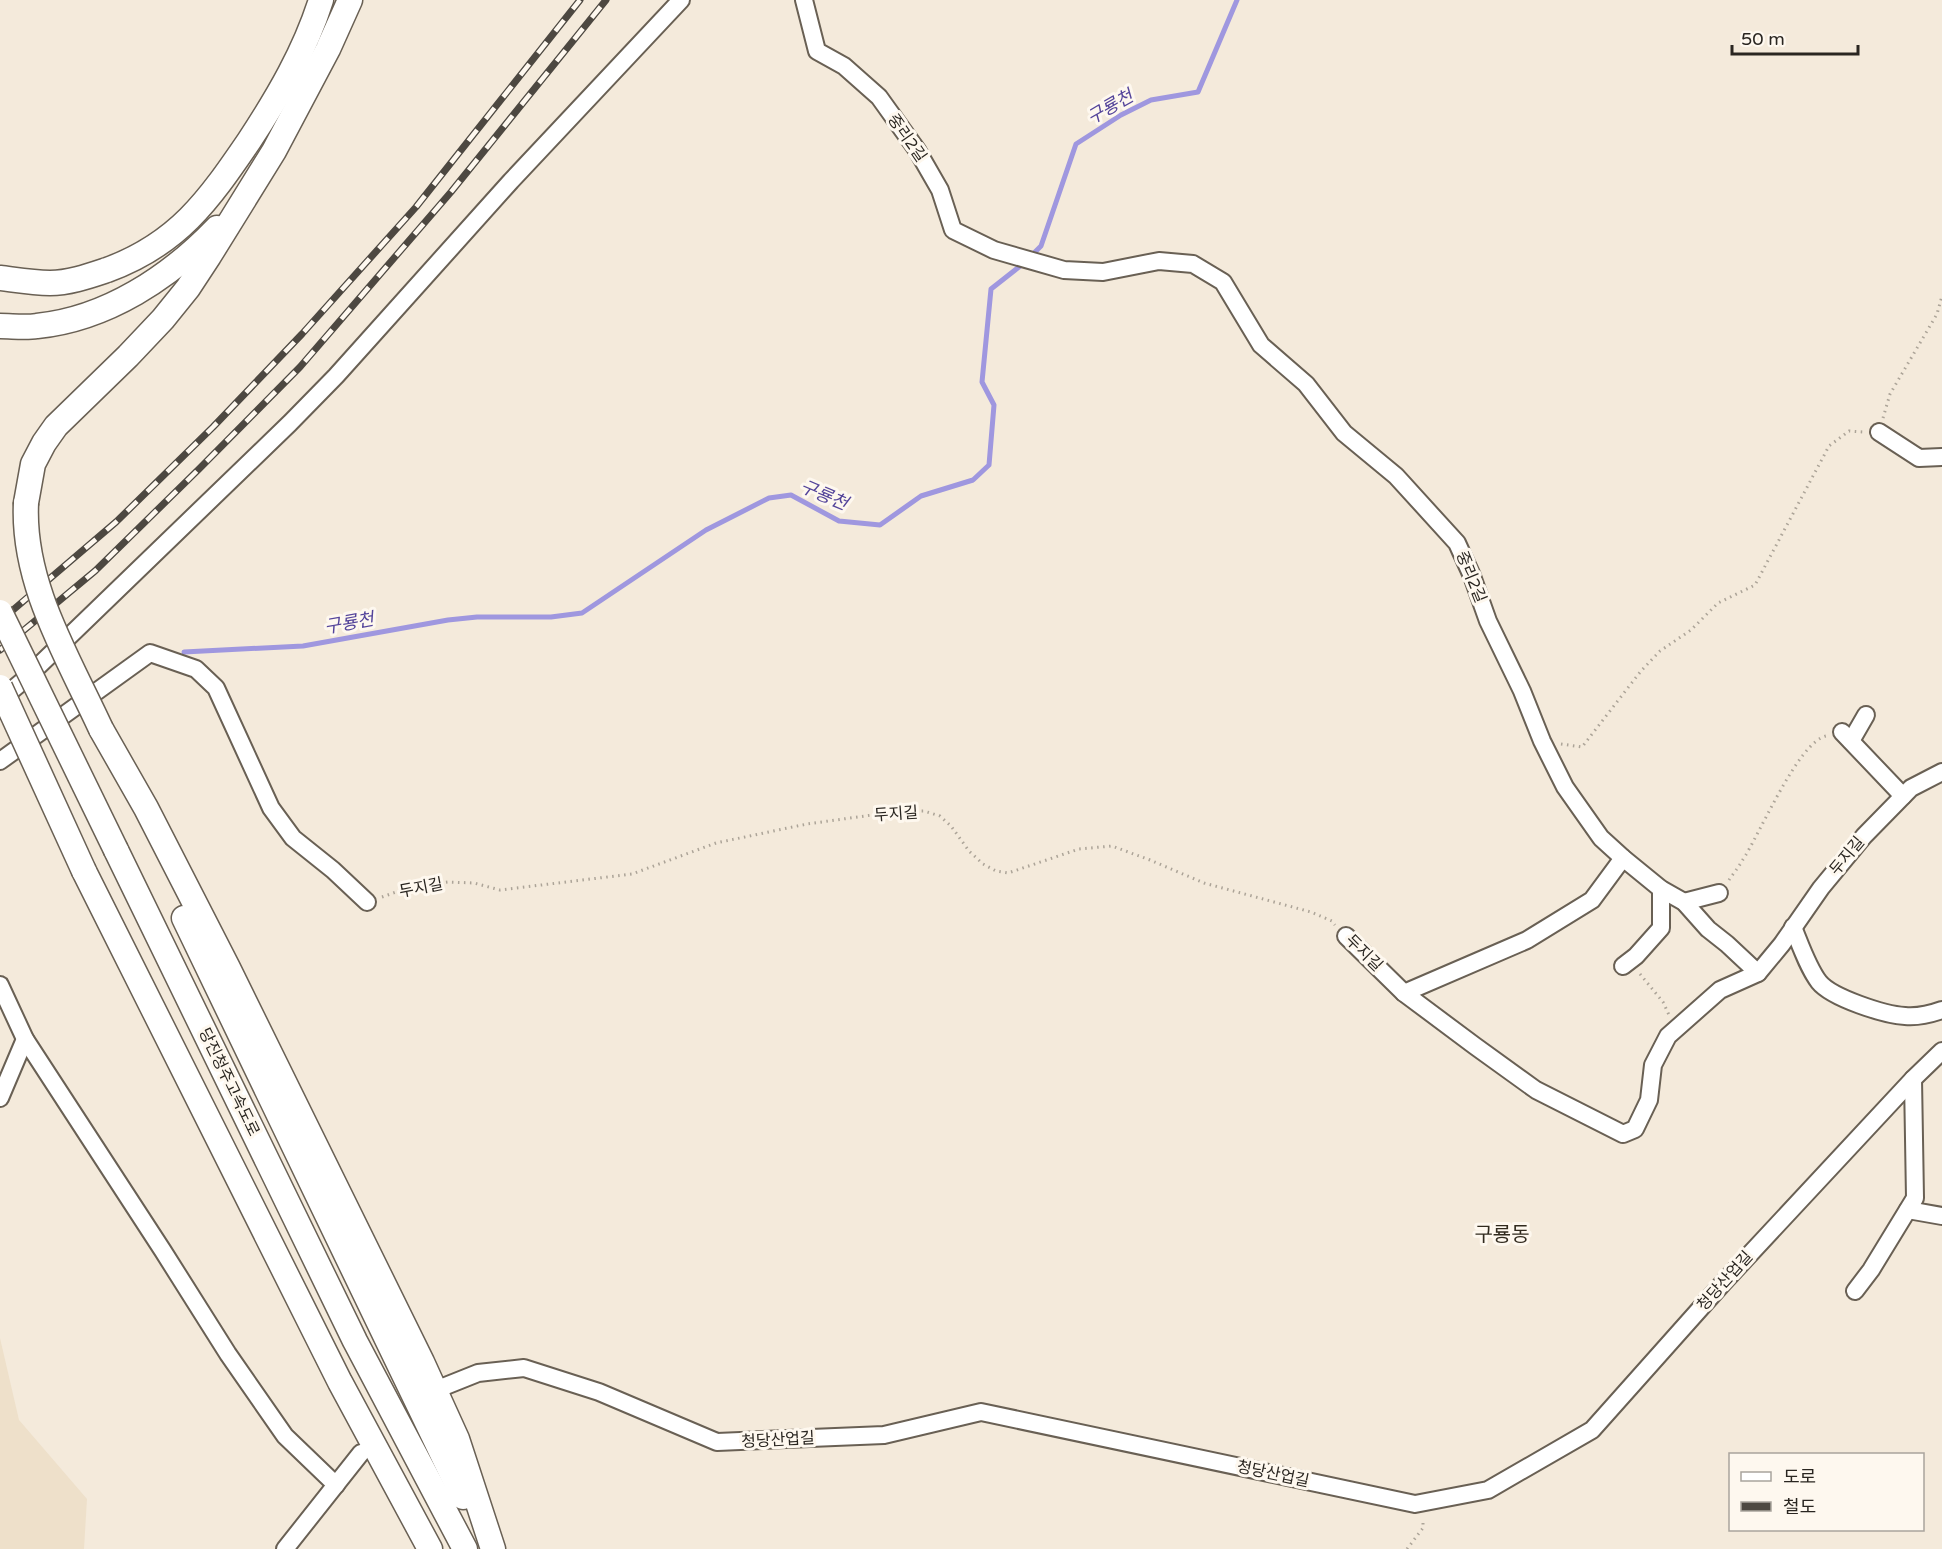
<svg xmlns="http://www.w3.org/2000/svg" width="1942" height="1549" font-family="'Varela Round','Noto Sans KR',sans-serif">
<rect width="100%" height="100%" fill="#f4eadb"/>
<path fill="#eee0ca" d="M0,1338L19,1420L87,1499L84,1549H0Z"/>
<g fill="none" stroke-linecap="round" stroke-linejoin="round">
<g stroke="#9f97df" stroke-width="5">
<path d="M1031,256L1041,246L1076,144L1121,115L1151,100L1198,92L1237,0"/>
<path d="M184,652L303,646L448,620L477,617H551L582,613L706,530L769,498L791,495L839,521L880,525L921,496L973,480L989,465L994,405L982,382L991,289L1024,263"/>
</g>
<g stroke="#696054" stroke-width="20">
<g id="minor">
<path d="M804,0L817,51L844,66L879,97L917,150L940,190L953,230L994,250L1064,270L1103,272L1159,261L1193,264L1223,282L1261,345L1306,384L1344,433L1396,476L1457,543L1472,576L1488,621L1522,691L1542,741L1565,787L1601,838L1623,858L1661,889L1684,902L1708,929L1727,944L1758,973"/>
<path d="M1879,432L1919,458L1942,457"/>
<path d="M0,700L24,680L290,423L336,376L511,181L681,0"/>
<path d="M1842,732L1903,796"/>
<path d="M1851,741L1866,715"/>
<path d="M0,761L150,653L196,669L216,688L271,808L293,838L333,870L367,902"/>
<path d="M1684,902L1719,893"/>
<path d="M1793,927C1800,944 1808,968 1819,982C1832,998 1885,1015 1905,1016C1917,1017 1931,1014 1942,1010"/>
<path d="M1346,936L1404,993L1475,1046L1536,1090L1623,1134L1635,1129L1649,1100L1653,1065L1668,1036L1720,990L1758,973L1782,944L1821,888L1864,836L1911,788L1942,772"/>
<path d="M1623,966L1636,956L1661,928V889"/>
<path d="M0,985L25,1039L163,1251L228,1354L285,1436L336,1485"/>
<path d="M1404,993L1527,940L1592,900L1623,858"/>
<path d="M0,1098L25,1039"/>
<path d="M1908,1210L1942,1216"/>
<path d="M1855,1291L1871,1270L1915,1198L1913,1079"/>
<path d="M443,1387L478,1373L524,1368L599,1392L717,1442L884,1435L981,1412L1415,1504L1488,1490L1592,1430L1723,1283L1913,1079L1942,1051"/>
<path d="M285,1549L361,1453"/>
</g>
</g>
<g stroke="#696054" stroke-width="27">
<g id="highway">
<path d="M0,278C16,280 33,283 50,283C69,283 89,276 107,270C178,244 208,201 249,141C278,97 305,51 321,0"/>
<path d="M0,326C12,326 25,328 37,326C107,319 170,277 217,228"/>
<path d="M26,503L33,464L44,443L56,426L128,356L163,319L188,288L209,256L274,151L328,49L350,0"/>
<path d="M101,729L146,808L228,968L422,1362L457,1439L493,1549"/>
<path d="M116,850L355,1341L465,1549"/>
<path d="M84,871L340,1382L430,1549"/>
<path d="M184,918L463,1497"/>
</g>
</g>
<g stroke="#aca498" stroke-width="3" stroke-dasharray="1.5 4.5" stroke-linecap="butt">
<path d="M1883,418L1890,394L1937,314L1942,296"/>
<path d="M1561,744L1582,747L1641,671L1660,651L1691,630L1718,603L1755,585L1829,446L1849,431L1863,432"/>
<path d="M1729,880C1733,874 1738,868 1742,861C1759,836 1798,742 1826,736"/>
<path d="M382,897L410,887L448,882L474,883L500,890L632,874L716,843L807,824L901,811H924L940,816L951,826L969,851L983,864L996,871L1008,873L1079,849L1112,846L1150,860L1204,883L1311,912L1332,921L1335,925"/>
<path d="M1640,974L1663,1002L1669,1015"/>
<path d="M1407,1549L1423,1528V1519"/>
</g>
<use href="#minor" stroke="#fff" stroke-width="16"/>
<use href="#highway" stroke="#fff" stroke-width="24"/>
<g stroke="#4d4841" stroke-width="7">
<g id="rail">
<path d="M0,621L116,522L213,427L302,334L416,207L580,0"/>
<path d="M0,650L95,571L199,469L300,367L451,192L606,0"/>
</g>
</g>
<use href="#rail" stroke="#fef8ef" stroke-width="4.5" stroke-dasharray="14" stroke-linecap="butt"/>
<g stroke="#696054" stroke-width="27" stroke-linecap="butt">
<g id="highway-bridge">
<path d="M26,503C22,584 68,657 101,729"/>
<path d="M0,612L116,850"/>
<path d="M0,687L84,871"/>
</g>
</g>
<use href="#highway-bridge" stroke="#fff" stroke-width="24"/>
</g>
<g text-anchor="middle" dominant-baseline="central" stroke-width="6" stroke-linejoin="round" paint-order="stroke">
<g font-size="16" fill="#2a2621" stroke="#fef8ef">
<text transform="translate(907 138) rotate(55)">중리2길</text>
<text transform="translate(1471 577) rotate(68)">중리2길</text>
<text transform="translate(896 814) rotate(-4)">두지길</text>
<text transform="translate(1847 856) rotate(-50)">두지길</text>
<text transform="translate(421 888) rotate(-11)">두지길</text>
<text transform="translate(1364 953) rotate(45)">두지길</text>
<text transform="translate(229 1082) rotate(64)">당진청주고속도로</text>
<text transform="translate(1725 1281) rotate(-48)">청당산업길</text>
<text transform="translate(778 1440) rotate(-3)">청당산업길</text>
<text transform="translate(1273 1474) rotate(12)">청당산업길</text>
</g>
<g font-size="18" font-style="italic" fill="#54449a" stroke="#fef8ef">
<text transform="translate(1110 107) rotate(-30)">구룡천</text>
<text transform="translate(824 495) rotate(23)">구룡천</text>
<text transform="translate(349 623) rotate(-10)">구룡천</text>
</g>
<g font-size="20" fill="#312a1e" stroke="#fef8ef">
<text x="1502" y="1235">구룡동</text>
</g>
</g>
<rect x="1729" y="1453" width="195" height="78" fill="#fef8ef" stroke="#a9a49d" stroke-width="1.5"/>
<rect x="1741" y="1472" width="30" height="9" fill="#ffffff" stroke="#a9a49d" stroke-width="1.5"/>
<text x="1783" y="1483" font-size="18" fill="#2a2621">도로</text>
<rect x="1741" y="1502" width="30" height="9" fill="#4d4841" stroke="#a9a49d" stroke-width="1.5"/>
<text x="1783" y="1513" font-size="18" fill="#2a2621">철도</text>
<path d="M1732 45v9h126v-9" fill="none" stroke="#2a2621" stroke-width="3"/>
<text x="1741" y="45" font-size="18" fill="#2a2621" stroke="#fef8ef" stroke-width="4.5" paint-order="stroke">50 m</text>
</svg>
